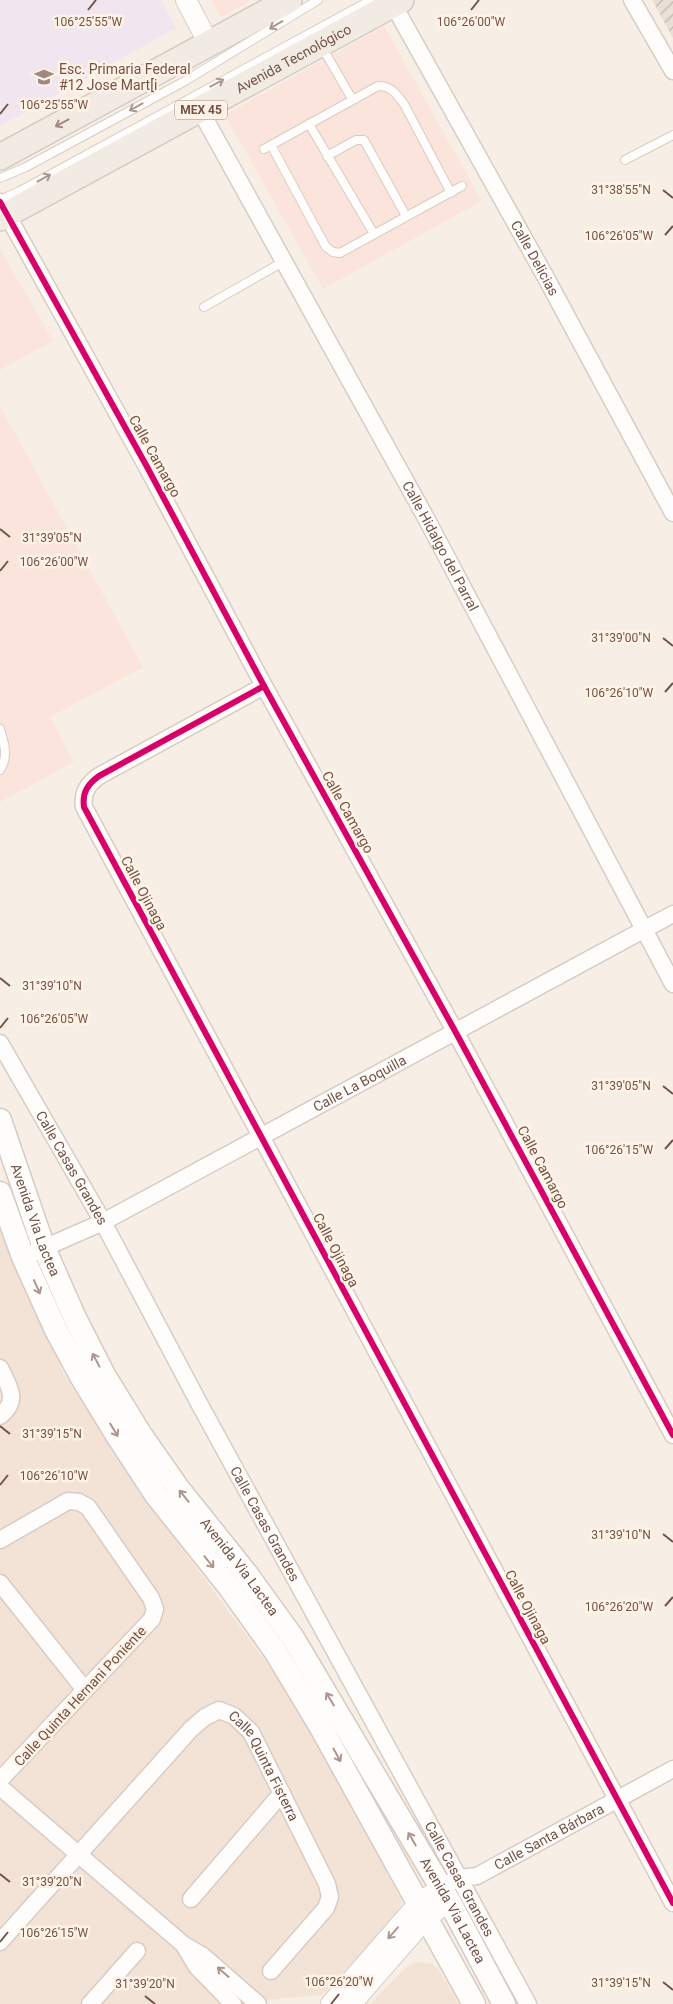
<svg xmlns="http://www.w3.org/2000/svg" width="673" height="2004" font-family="Roboto,sans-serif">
<defs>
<pattern id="industrial-furrows" width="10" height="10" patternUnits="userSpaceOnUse" patternTransform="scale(1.25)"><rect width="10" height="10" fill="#e9dfd7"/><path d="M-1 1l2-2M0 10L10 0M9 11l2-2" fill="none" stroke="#c1b7b0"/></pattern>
</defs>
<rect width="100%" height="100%" fill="#f7efe6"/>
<g fill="#f3e3d6">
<path d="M0,1229L64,1374L133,1482L287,1690L356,1813L402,1902L396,1916L322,1995L267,2000L262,2004H0Z"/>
<path d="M415,1962L432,1964L438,1969L459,2004H370L408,1966Z"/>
</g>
<g fill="#fbe4dc">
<path d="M212,0H251L221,17Z"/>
<path d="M384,26L482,201L323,289L225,115Z"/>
<path d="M0,249L53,341L0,370Z"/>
<path d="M0,406L143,667L50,717L74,762L0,802Z"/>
</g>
<path fill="url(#industrial-furrows)" d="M652,0H673V38Z"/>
<path fill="#f1e5f0" d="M0,0H161L176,28L0,126Z"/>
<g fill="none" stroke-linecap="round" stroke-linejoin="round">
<g stroke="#d8ccc4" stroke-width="10">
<g id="service">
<path d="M322,47L352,99"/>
<path d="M309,124L374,234"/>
<path d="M271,145L326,247L333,252L340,253L462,186"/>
<path d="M264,149L378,86C392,86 396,94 404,104L451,193"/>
<path d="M327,156L356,140H364L406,216"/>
<path d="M625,160L673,135"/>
<path d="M0,178L26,167L185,81L318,0"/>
<path d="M0,200L20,191L371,0"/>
<path d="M204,307L283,262"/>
<path d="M0,729C4,743 9,756 0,770"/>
</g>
</g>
<g stroke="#d8ccc4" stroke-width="19">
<g id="minor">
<path d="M632,0L673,71"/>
<path id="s1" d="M393,4L545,276L673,513"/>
<path id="s2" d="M200,110L426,518L673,984"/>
<path d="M0,202L146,465L264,686L455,1031L673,1435"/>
<path d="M264,686L99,776C88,784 82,792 84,807L673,1903"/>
<path id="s3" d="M0,1043L103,1222L200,1405L528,2004"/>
<path id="s4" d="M35,1252L103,1222L673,914"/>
<path d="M0,1368C9,1387 20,1400 0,1416"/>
<path d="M0,1540L68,1501L79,1502L88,1507L151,1598L155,1609L152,1619L0,1780"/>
<path d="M0,1583L85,1690"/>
<path d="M0,1787L184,1945L203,1956L258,2004"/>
<path id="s5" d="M451,1882L459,1878L477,1876L673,1769"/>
<path d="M191,1899L282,1793"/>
<path id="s6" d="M0,1942L191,1729L205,1717L219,1710L234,1716L251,1732L327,1884L330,1897L326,1908L271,1971"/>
<path d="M185,1947L197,1967L233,2004"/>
<path d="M90,2004L137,1951"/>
</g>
</g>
<g stroke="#d8ccc4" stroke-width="22">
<g id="tertiary">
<path d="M186,0L209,44"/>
<path d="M331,2004L419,1903L441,1888"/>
<path d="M351,2004L426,1918L449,1901"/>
</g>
</g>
<g stroke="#d7cac3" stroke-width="25">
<g id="secondary">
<path id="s7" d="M0,1120L44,1248L75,1318L104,1375L141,1435L178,1488L246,1573L293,1638L449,1901L504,2004"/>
<path d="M0,1193L23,1257L56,1330L82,1378L118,1437L156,1495L230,1588L275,1651L319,1724L474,2004"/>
</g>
</g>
<g stroke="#d5cac3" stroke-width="28">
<g id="primary">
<path d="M0,157L289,0"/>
<path id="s8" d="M0,218L401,0"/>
</g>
</g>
<use href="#service" stroke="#fefdfb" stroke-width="8"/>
<use href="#minor" stroke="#fefdfb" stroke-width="16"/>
<use href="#tertiary" stroke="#fefdfb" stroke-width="20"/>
<use href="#secondary" stroke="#fefdfb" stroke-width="22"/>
<use href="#primary" stroke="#f2ebe3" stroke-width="25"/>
<g stroke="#fff3e7" stroke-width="9">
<g id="cycleway">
<path d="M0,202L146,465L264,686L455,1031L673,1435"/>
<path d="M264,686L99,776C88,784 82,792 84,807L673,1903"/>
</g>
</g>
<use href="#cycleway" stroke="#d6006c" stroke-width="6"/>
</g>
<defs><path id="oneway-shaft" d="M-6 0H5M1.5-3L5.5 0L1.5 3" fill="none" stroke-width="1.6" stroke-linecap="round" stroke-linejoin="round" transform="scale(1.25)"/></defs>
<g stroke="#ac968e">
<use href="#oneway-shaft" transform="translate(276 25) rotate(149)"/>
<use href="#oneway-shaft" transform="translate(217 83) rotate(-28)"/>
<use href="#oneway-shaft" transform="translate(136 107) rotate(151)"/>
<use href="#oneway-shaft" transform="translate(44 178) rotate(-29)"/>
<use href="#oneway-shaft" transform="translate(37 1287) rotate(66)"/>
<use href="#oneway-shaft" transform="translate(96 1360) rotate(-118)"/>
<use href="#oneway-shaft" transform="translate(114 1430) rotate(59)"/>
<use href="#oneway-shaft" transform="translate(184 1496) rotate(-129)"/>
<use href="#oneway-shaft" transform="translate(209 1562) rotate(51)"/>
<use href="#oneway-shaft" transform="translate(330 1699) rotate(-121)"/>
<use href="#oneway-shaft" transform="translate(337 1755) rotate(61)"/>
<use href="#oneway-shaft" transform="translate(412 1839) rotate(-120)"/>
<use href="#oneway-shaft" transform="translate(393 1933) rotate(131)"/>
<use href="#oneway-shaft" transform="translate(223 1972) rotate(-139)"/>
</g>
<use stroke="#a1887d" href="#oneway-shaft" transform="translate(62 123) rotate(152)"/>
<path fill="none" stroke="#755246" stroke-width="2" d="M88,10L96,0M471,10L479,0M0,114L8,104M663,190L673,198M665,235L673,226M0,529L10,537M0,571L8,561M663,638L673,646M665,692L673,683M0,978L10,986M0,1028L8,1018M663,1086L673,1094M665,1149L673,1140M0,1426L10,1434M0,1485L8,1475M663,1534L673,1542M665,1606L673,1597M0,1874L10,1882M0,1942L8,1932M663,1982L673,1990M145,1996L155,2004M331,2004L339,1994"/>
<defs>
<g id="school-bare" transform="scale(1.5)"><path d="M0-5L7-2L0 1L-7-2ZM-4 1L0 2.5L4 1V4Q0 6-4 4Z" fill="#a2897e" stroke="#fff3e7" stroke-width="2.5" paint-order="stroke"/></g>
</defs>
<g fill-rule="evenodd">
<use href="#school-bare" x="44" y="77"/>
</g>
<g text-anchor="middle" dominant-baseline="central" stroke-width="5" stroke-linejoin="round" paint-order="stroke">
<rect fill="#fff3e7" stroke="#9e8276" stroke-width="1" x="175" y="100.5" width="52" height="19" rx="4"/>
<g font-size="12" font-weight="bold" fill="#755246">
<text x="201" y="110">MEX 45</text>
</g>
<g font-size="14" fill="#755246" stroke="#fff3e7">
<text stroke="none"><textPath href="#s8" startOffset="334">Avenida Tecnológico</textPath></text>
<text stroke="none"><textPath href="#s1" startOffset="291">Calle Delicias</textPath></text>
<text transform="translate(155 456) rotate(61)">Calle Camargo</text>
<text stroke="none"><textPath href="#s2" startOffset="498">Calle Hidalgo del Parral</textPath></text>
<text transform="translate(348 812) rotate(61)">Calle Camargo</text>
<text transform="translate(144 893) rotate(62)">Calle Ojinaga</text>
<text stroke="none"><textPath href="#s4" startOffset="366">Calle La Boquilla</textPath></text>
<text stroke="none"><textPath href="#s3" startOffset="144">Calle Casas Grandes</textPath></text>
<text transform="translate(543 1167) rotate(62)">Calle Camargo</text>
<text stroke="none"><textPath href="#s7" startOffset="106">Avenida Via Lactea</textPath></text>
<text transform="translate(336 1250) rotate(62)">Calle Ojinaga</text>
<text stroke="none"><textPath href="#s3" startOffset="549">Calle Casas Grandes</textPath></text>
<text stroke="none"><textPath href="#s7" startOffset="511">Avenida Via Lactea</textPath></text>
<text transform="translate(528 1607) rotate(62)">Calle Ojinaga</text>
<text transform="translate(80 1696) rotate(-47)">Calle Quinta Hernani Poniente</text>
<text stroke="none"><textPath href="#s6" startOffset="395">Calle Quinta Fisterra</textPath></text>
<text stroke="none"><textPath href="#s5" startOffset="109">Calle Santa Bárbara</textPath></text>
<text stroke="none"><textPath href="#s3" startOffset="954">Calle Casas Grandes</textPath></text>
<text stroke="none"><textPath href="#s7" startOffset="916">Avenida Via Lactea</textPath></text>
</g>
<g font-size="14" fill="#755246" stroke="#fff3e7" text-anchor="start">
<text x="59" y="69">Esc. Primaria Federal<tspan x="59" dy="16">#12 Jose Mart[i</tspan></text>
</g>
</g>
<g font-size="12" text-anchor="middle" fill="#755246" stroke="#fff3e7" stroke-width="5" stroke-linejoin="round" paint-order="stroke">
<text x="88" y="26">106°25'55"W</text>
<text x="471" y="26">106°26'00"W</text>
<text x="54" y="109">106°25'55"W</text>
<text x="621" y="194">31°38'55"N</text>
<text x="619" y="240">106°26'05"W</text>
<text x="52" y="542">31°39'05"N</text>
<text x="54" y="566">106°26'00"W</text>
<text x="621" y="642">31°39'00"N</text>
<text x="619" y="697">106°26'10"W</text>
<text x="52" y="990">31°39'10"N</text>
<text x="54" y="1023">106°26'05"W</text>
<text x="621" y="1090">31°39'05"N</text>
<text x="619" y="1154">106°26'15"W</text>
<text x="52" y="1438">31°39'15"N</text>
<text x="54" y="1480">106°26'10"W</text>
<text x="621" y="1539">31°39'10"N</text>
<text x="619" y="1611">106°26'20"W</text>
<text x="52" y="1886">31°39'20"N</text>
<text x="54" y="1937">106°26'15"W</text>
<text x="339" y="1986">106°26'20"W</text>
<text x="621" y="1987">31°39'15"N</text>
<text x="145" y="1988">31°39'20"N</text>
</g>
</svg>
